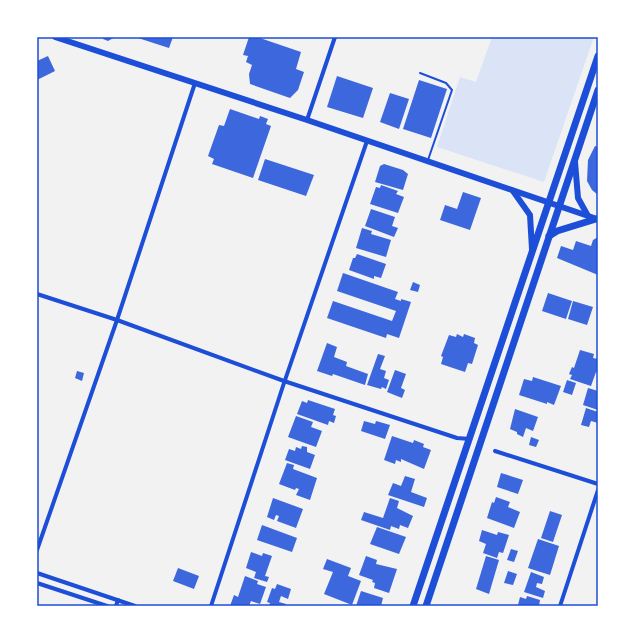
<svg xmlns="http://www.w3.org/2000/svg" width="635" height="643" font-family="'Fira Sans Condensed',sans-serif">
<rect width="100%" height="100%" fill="#f2f2f2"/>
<path fill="#dbe4f7" d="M492,37H594L544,182L437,147L460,77L476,82Z"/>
<g fill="#3d67dc">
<path d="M103,37H115L108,41L103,39Z"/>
<path d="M138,37H173L169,48L138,38Z"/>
<path d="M249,37H257L301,52L296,69L304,72L298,90L290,98L250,84L249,74L252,65L246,62L248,56L243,55Z"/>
<path d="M48,56L55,71L37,80V61Z"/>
<path d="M337,76L373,88L363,118L327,107Z"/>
<path d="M419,80L447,89L431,138L403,129Z"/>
<path d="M390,93L409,99L399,129L380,122Z"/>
<path d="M230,109L259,119L260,116L268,119L266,124L271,126L253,178L212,164L214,159L208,156L219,125L224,126Z"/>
<path d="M595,146L598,147V195L592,190L587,181L588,160Z"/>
<path d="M265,159L314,175L306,196L258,180Z"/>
<path d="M384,164L403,170L408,174L403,190L375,182L380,166Z"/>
<path d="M381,185L398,191L396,194L404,197L398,213L370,204L376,187L380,188Z"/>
<path d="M463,192L481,198L470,230L440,220L445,205L457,209Z"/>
<path d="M371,209L395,217L392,226L398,228L394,237L365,226Z"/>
<path d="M362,228L372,231L371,234L391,240L386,257L356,248Z"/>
<path d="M598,237V275L557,258L561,246L573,250L576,241L591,246L593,240Z"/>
<path d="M357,254L386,264L381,278L374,276V279L349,270L353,258H355Z"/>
<path d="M343,273L398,292L395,299L401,301V299L411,302L399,338L387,334L386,338L327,318L333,301L392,321L396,311L337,291Z"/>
<path d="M413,282L420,285L418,292L410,290Z"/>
<path d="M548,293L572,301L566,319L542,311Z"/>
<path d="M573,301L593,307L587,325L568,319Z"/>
<path d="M457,334L463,337L464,334L475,338L474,343L478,345L472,364L468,363L465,372L441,364L443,357L441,356L449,335L456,337Z"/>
<path d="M327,343L337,347L334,357L347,362L346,366L368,374L365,385L333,374L332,376L317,371Z"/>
<path d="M580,350L594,354L593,358L598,359V373L596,372L591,386L570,379L572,375L569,374L572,367L574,368Z"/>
<path d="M378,354L385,356L380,369L386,371L384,378L389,380L386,389L382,387L381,389L367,385Z"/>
<path d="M395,370L406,374L401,388L405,390L402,398L387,392Z"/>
<path d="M77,371L84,373L82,381L75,378Z"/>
<path d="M533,377L561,386L554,405L547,402V404L519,395L524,379L532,381Z"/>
<path d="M567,380L576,383L572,395L563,392Z"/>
<path d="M588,388L598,391V410L583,405Z"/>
<path d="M308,400L335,409L333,415L336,416L334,423L329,421L328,425L297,414L302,401L307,403Z"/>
<path d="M586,408L598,412V423L591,421L589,427L581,425Z"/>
<path d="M515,409L538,417L533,431L526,428L523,437L517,434V432L510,429Z"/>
<path d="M296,416L313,422L311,427L322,431L316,447L288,437Z"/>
<path d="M364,421L375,424L376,421L390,425L385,439L361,431Z"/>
<path d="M392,436L413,443L414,440L424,444L423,447L431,450L424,469L401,459V462L396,460L395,464L384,460Z"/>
<path d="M531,437L539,440L536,447L529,445Z"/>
<path d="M302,446L307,447V452L315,455L310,469L285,460L289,449L295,451L296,447L301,449Z"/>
<path d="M287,463L294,465L293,469L317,478L310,500L296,495L299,489L296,488L295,490L279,484Z"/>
<path d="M501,473L523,480L518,494L497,487Z"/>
<path d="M405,476L415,479L411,492L427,498L424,507L388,495L393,483L401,486Z"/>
<path d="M496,497L510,502L508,507L520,512L514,528L487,518L492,502L494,503Z"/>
<path d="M273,498L303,509L296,528L277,521L279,516L276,515L274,520L267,517Z"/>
<path d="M390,498L399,501L397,508L413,516L408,528L400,525L399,529L391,526L390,530L361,520L364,512L383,518Z"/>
<path d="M550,511L562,515L553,542L541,538Z"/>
<path d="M262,525L297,538L292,552L257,540Z"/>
<path d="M377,527L406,537L399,554L370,544Z"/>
<path d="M482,530L497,535L498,532L509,535L503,553L499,552L497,558L483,553L486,544L479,541Z"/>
<path d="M538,539L559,546L550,575L528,568Z"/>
<path d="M511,549L518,551L514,562L507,560Z"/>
<path d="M251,552L262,556L263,553L272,556L265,576L269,577L267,582L254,578L256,572L246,568Z"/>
<path d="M366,556L377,560L376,564L397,569L389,593L374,588L375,583L372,582L373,580L359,575Z"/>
<path d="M486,556L499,560L489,594L476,589Z"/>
<path d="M327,559L351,568L348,576L361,581L352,605L324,594L333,572L323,569Z"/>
<path d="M178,568L199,576L194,589L173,581Z"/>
<path d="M508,571L517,574L513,585L504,583Z"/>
<path d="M531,572L544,577L542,584L537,583L536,587L545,591L543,598L524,592Z"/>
<path d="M245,576L258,581L257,584L266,587L260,604L251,601L249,606H230L234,595L238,597Z"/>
<path d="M277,584L291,589L288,599L281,596L279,602L286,604L285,606H269L270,603L267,602L272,588L275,589Z"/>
<path d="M361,591L383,598L381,606H356Z"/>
<path d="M527,596L540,600L539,606L518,605L520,597L526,599Z"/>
</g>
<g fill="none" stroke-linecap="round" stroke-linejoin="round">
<path stroke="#1d4ed8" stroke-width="2" d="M420,73L446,83L452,90L428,160"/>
<g stroke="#1d4ed8" stroke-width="4">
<path d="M307,120L335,37"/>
<path d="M37,294L117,320L284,381L457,438L470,439"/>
<path d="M495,451L598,484"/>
<path d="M37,550L117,320L195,83"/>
<path d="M37,573L135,606"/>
<path d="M37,583L107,606"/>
<path d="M116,606L118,600"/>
<path d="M211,606L283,386L367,141"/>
<path d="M560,606L598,490"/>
</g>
<g stroke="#1d4ed8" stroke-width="6">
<path d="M55,37L307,120L597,219"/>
<path d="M575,162L578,198L588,216"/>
<path d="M513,191L530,215L532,249"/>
</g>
<g stroke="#1d4ed8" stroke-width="7">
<path d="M549,236L557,231L596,219"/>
<path d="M413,606L598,56"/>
<path d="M426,606L598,90"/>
</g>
</g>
<rect width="635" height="643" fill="none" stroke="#ffffff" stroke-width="76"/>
<rect x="38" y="38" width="559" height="567" fill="none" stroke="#1d4ed8" stroke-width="1.5"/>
</svg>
